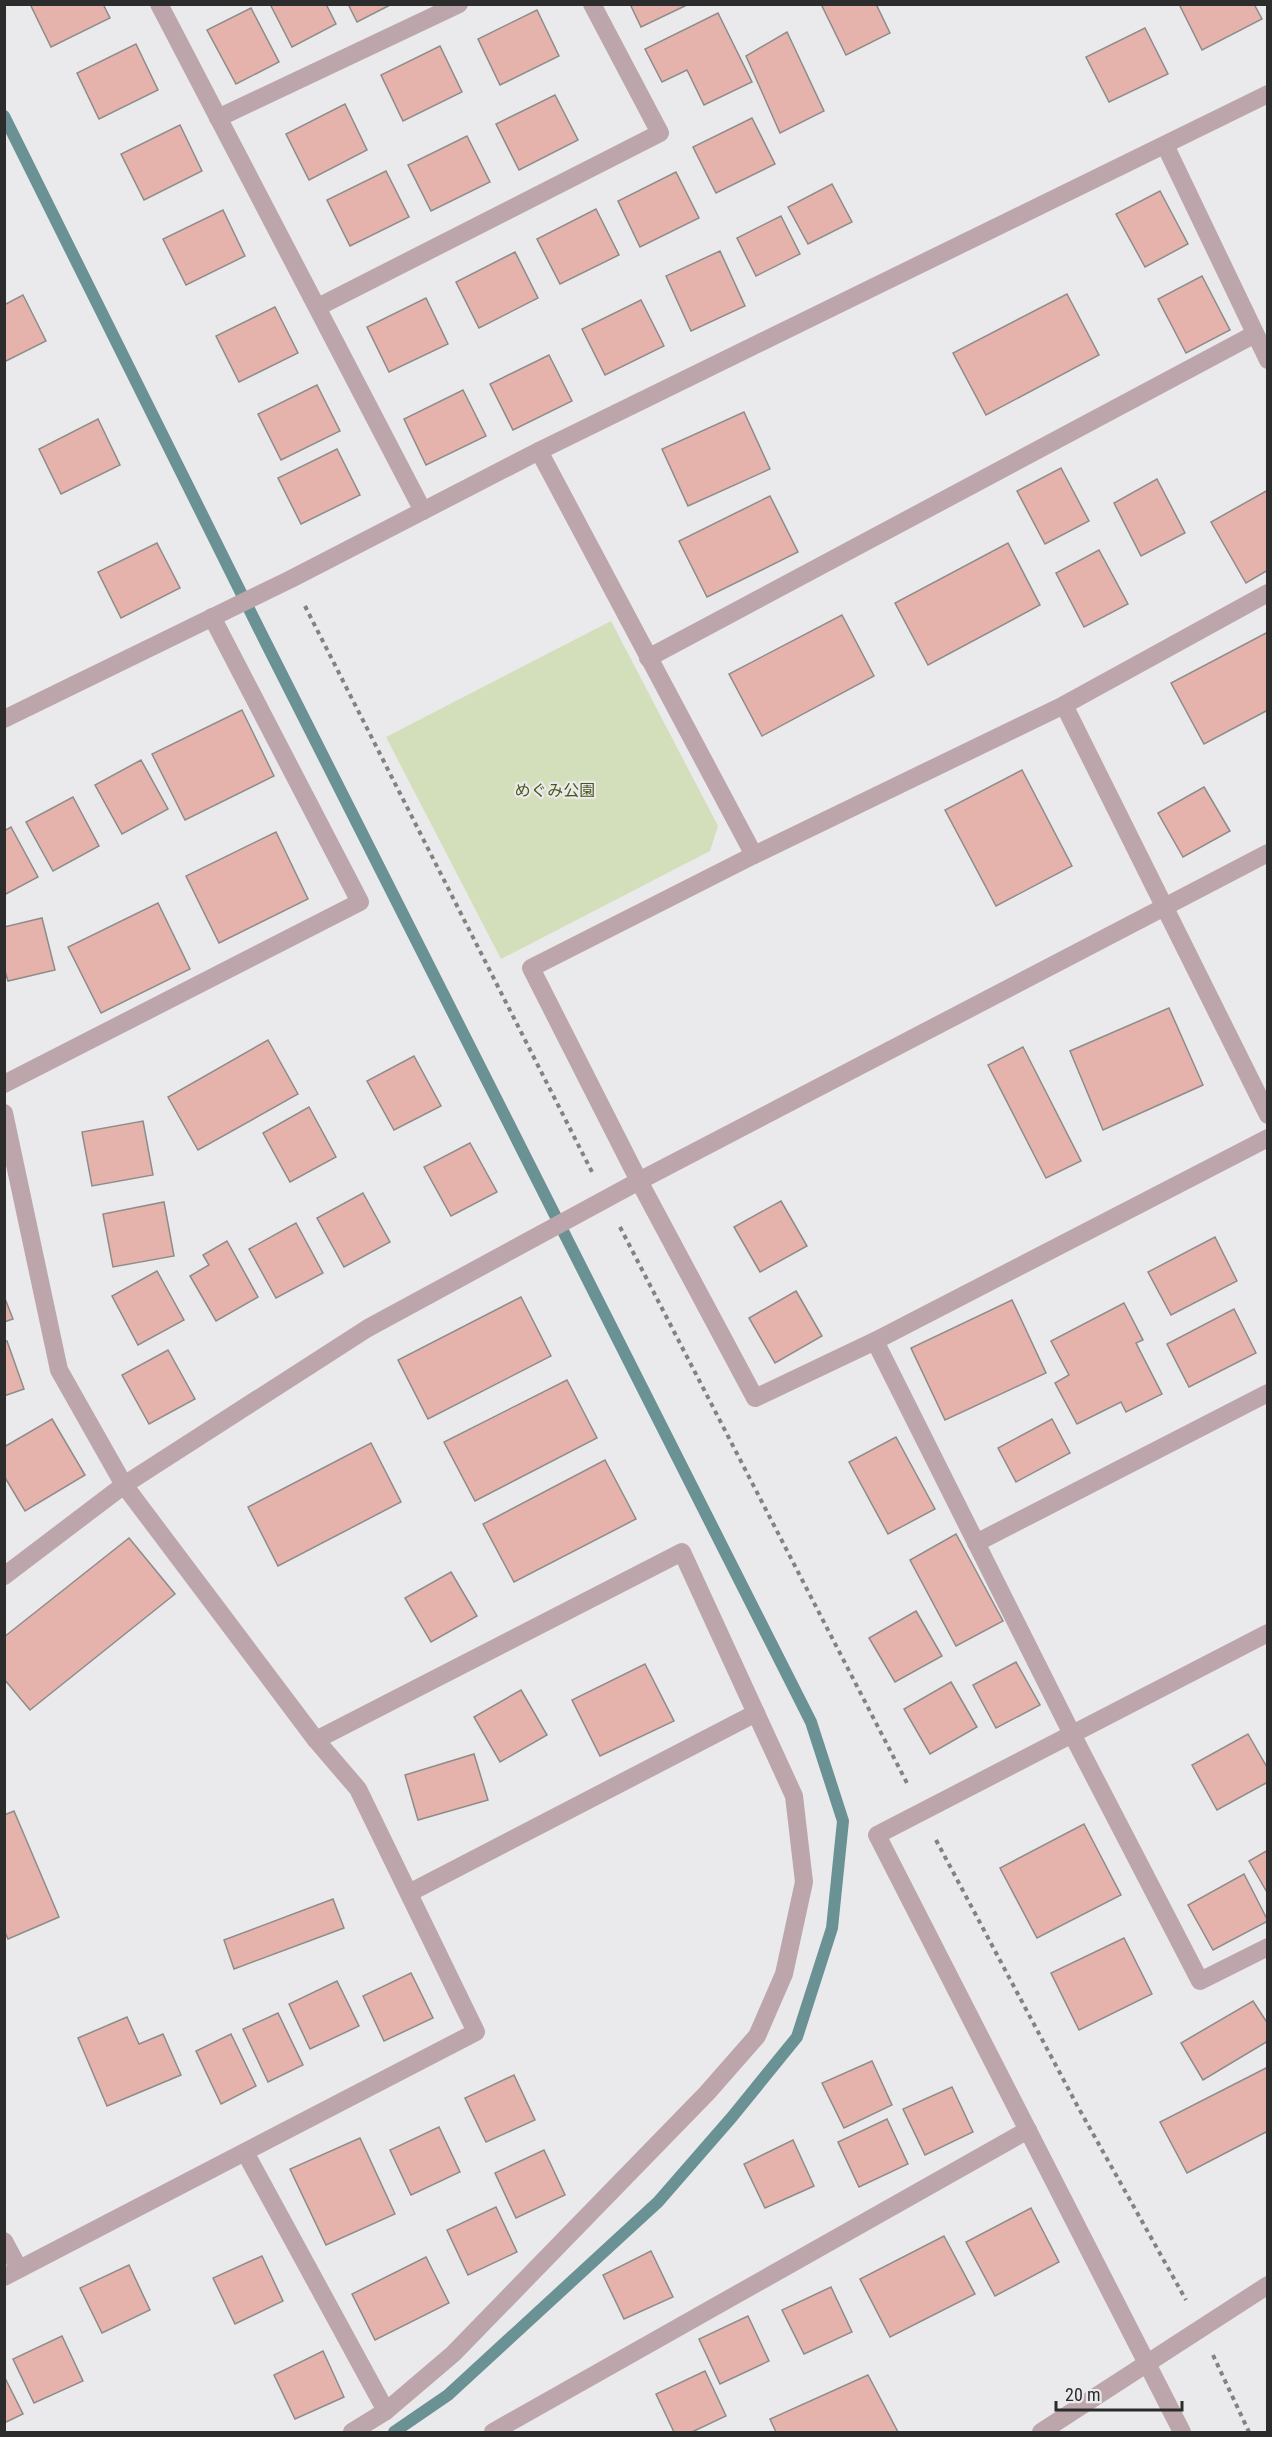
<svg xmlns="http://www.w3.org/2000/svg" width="1272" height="2437" font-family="'Roboto Condensed','Noto Sans JP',sans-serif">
<rect width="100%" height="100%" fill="#eaeaec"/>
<path fill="#d3dfba" d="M611,621L718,826L710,851L501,959L386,737Z"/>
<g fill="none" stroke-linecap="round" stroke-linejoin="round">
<path stroke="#6a9295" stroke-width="12" d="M4,116L264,639L811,1722L843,1821L832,1928L797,2037L732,2117L658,2202L448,2395L394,2432"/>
</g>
<g fill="#e5b3ab" stroke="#8e8c8b" stroke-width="1.5">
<path d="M30,4H103L110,18L51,47Z"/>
<path d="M270,4H326L336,24L292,47Z"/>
<path d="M348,4H392L357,22Z"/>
<path d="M630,4H689L641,27Z"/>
<path d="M821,4H876L890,33L846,55Z"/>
<path d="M1179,4H1254L1262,19L1202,50Z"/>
<path d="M251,8L279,62L236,84L207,30Z"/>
<path d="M537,10L559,56L500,85L478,39Z"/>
<path d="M718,13L752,82L704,105L687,70L662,82L645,49Z"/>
<path d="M1145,28L1168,74L1109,102L1086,57Z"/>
<path d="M787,32L824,111L780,133L746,56Z"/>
<path d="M136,44L158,90L99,119L77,73Z"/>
<path d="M440,46L462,92L403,121L381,75Z"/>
<path d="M555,95L578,140L519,170L496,124Z"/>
<path d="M345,104L367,150L309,180L286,134Z"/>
<path d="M752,118L775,164L716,193L693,147Z"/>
<path d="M180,125L202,171L144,200L121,154Z"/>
<path d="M467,136L490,182L431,211L408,165Z"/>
<path d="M386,171L409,217L350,246L327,200Z"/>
<path d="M676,172L699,218L640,247L618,201Z"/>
<path d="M832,184L852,222L808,244L788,207Z"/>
<path d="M1160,191L1188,244L1145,267L1116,214Z"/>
<path d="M596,209L619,255L560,284L537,239Z"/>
<path d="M223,210L245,256L186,285L163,239Z"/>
<path d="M781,216L800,254L756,276L737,238Z"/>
<path d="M720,251L745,306L691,331L666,276Z"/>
<path d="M515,252L538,298L479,328L456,282Z"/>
<path d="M1202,276L1230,330L1186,353L1158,299Z"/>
<path d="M1067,294L1099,355L986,415L953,353Z"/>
<path d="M23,295L46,341L4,362V305Z"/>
<path d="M426,298L448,344L389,372L367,327Z"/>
<path d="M641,300L664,346L605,375L582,329Z"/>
<path d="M275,307L298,353L239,382L216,336Z"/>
<path d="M549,355L572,401L513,430L490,384Z"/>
<path d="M317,385L340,431L281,460L258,414Z"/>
<path d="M463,390L486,436L426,465L404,419Z"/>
<path d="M744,412L770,469L688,506L662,449Z"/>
<path d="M98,419L120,465L61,494L39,449Z"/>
<path d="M337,449L360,495L301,524L278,478Z"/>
<path d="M1061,468L1089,521L1045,544L1017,491Z"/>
<path d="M1157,479L1185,533L1141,556L1114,503Z"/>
<path d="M1268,490V570L1246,583L1211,522Z"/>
<path d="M770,496L798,552L707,597L679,541Z"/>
<path d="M157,543L180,588L121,618L98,572Z"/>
<path d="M1008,543L1040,605L928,665L895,603Z"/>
<path d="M1099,550L1128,604L1084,627L1056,573Z"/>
<path d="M842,615L874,676L762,736L729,674Z"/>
<path d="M1268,632V710L1204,744L1171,683Z"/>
<path d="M242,710L274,776L185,820L152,754Z"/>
<path d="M141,760L168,809L122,834L95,785Z"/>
<path d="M1022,770L1072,866L996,906L945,810Z"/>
<path d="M1204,787L1230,831L1183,857L1158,813Z"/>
<path d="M73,797L99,846L53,871L26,822Z"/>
<path d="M11,827L38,877L4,895V831Z"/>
<path d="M276,832L308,899L219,943L186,876Z"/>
<path d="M158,903L190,969L101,1013L68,947Z"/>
<path d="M42,918L55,970L8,981L4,968V927Z"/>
<path d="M1169,1008L1203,1085L1103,1130L1070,1051Z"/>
<path d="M268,1040L298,1094L198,1150L168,1097Z"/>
<path d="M1023,1047L1081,1161L1046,1178L988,1065Z"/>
<path d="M414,1056L441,1106L394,1130L367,1081Z"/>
<path d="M309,1107L336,1157L290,1182L263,1133Z"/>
<path d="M143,1121L153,1175L92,1186L82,1132Z"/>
<path d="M470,1143L497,1192L451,1216L424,1167Z"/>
<path d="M363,1193L390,1242L344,1267L317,1218Z"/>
<path d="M781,1201L807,1246L760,1272L734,1227Z"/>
<path d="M164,1202L174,1256L113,1267L103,1214Z"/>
<path d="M296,1223L323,1273L276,1298L249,1249Z"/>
<path d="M1215,1237L1237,1281L1171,1315L1148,1272Z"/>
<path d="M227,1241L258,1297L216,1321L190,1276L209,1265L203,1255Z"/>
<path d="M157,1271L184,1320L138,1345L112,1296Z"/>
<path d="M796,1291L822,1336L775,1363L749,1318Z"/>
<path d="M4,1296L13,1319L4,1322Z"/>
<path d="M521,1297L551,1356L428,1419L398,1360Z"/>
<path d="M1012,1300L1046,1373L945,1420L911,1348Z"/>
<path d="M1124,1303L1143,1340L1136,1343L1162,1394L1126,1412L1121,1402L1077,1424L1055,1383L1069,1375L1051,1341Z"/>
<path d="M1234,1309L1256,1353L1189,1387L1167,1344Z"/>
<path d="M7,1341L24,1389L4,1396V1342Z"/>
<path d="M168,1350L195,1399L149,1424L122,1375Z"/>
<path d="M567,1380L597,1438L475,1501L444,1442Z"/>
<path d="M52,1419L85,1475L25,1511L4,1476V1447Z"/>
<path d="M1052,1419L1070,1453L1016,1482L998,1448Z"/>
<path d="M896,1437L935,1509L888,1534L849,1462Z"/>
<path d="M371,1443L401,1502L278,1566L248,1507Z"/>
<path d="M605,1460L636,1519L514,1582L483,1524Z"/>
<path d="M956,1534L1003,1621L956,1646L910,1560Z"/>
<path d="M129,1538L175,1594L30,1710L4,1679V1637Z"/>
<path d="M451,1572L477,1616L431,1642L405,1598Z"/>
<path d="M916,1611L942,1656L895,1682L869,1638Z"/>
<path d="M1016,1662L1040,1705L996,1728L973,1685Z"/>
<path d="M645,1664L674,1721L600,1756L572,1700Z"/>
<path d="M951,1682L977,1727L930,1754L904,1709Z"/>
<path d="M521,1690L547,1735L500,1762L474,1717Z"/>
<path d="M1248,1734L1268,1769V1782L1217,1810L1192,1765Z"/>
<path d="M474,1754L488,1800L418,1820L405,1775Z"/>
<path d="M14,1811L59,1917L8,1939L4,1930V1815Z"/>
<path d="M1084,1824L1121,1895L1037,1938L1000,1868Z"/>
<path d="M1268,1850V1894L1249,1861Z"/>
<path d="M1244,1874L1268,1921L1213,1950L1188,1905Z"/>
<path d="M333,1899L344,1928L234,1969L224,1940Z"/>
<path d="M1124,1938L1152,1994L1079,2030L1051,1973Z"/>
<path d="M411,1973L433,2018L384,2041L363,1996Z"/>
<path d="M337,1981L359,2026L310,2049L289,2004Z"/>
<path d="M1253,2001L1268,2024V2041L1203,2080L1181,2043Z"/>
<path d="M278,2013L303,2065L268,2082L243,2029Z"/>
<path d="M127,2017L139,2044L163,2034L181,2075L107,2106L78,2038Z"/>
<path d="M231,2034L256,2086L221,2104L196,2051Z"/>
<path d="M872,2061L892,2105L844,2128L822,2083Z"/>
<path d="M1268,2067V2131L1187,2173L1160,2122Z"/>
<path d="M514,2075L535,2120L486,2142L465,2098Z"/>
<path d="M952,2087L973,2132L925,2155L903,2109Z"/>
<path d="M887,2119L908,2164L859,2187L838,2142Z"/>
<path d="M439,2127L460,2172L411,2195L390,2150Z"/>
<path d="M360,2138L395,2214L326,2245L290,2169Z"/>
<path d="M793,2140L814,2186L765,2208L744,2164Z"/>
<path d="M544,2150L565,2195L516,2218L495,2173Z"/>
<path d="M496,2207L517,2252L468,2275L447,2230Z"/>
<path d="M1031,2208L1059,2262L995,2296L966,2242Z"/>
<path d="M944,2236L975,2294L890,2337L860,2279Z"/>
<path d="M651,2251L673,2297L624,2319L603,2275Z"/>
<path d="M262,2256L283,2301L235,2324L213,2278Z"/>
<path d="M426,2257L449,2303L375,2340L352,2294Z"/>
<path d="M129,2265L150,2310L102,2333L80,2288Z"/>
<path d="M831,2287L852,2332L804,2354L782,2310Z"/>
<path d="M748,2316L769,2361L720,2384L699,2339Z"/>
<path d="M62,2336L83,2381L34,2403L13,2359Z"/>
<path d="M323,2351L344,2397L295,2419L274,2375Z"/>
<path d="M705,2371L726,2416L692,2432H674L656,2394Z"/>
<path d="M868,2375L898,2432H776L770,2419Z"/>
<path d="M4,2376L23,2414L4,2423Z"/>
</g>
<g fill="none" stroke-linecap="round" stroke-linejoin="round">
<g stroke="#828283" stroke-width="4" stroke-dasharray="4.5 4.5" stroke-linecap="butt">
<path d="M305,606L592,1172"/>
<path d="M620,1227L908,1785"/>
<path d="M936,1840L1078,2107L1186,2300"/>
<path d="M1213,2355L1249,2432"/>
</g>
<g stroke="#bda6ab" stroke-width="18">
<path d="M159,4L423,511"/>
<path d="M218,118L459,4"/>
<path d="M1165,145L1268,360"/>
<path d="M318,307L660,133L592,4"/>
<path d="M539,451L754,855"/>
<path d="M1268,593L1064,705L754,855L531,968L639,1181L755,1398L875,1341L1268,1138"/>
<path d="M648,658L1255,334"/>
<path d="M1064,705L1268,1115"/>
<path d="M4,719L291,579L539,451L1268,94"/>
<path d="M4,1084L360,902L212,617"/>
<path d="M4,1113L59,1370L124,1485L316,1740L358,1789L476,2032L4,2277"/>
<path d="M875,1341L1072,1734L1200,1981L1268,1947"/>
<path d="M976,1543L1268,1393"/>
<path d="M4,1576L124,1485L368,1328L639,1181L1268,853"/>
<path d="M316,1740L682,1552L794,1796L804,1882L784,1974L757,2036L707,2093L453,2354L386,2411"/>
<path d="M409,1893L756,1713"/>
<path d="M246,2154L386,2411L352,2432"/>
<path d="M4,2241L19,2269"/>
<path d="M493,2432L1028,2130"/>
<path d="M1041,2432L1268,2285"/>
<path d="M1182,2432L877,1835L1268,1633"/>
</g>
</g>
<g text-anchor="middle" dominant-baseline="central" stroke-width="4.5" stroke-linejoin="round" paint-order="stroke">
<g font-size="16" fill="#485716" stroke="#eaeaec">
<text x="555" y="790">めぐみ公園</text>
</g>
</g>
<rect width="1272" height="2437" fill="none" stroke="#2c2c2d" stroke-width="12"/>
<path d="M1056 2401v9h126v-9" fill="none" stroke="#2c2c2d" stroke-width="3"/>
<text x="1065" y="2401" font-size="18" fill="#2c2c2d" stroke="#eaeaec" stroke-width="4.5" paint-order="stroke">20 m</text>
</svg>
